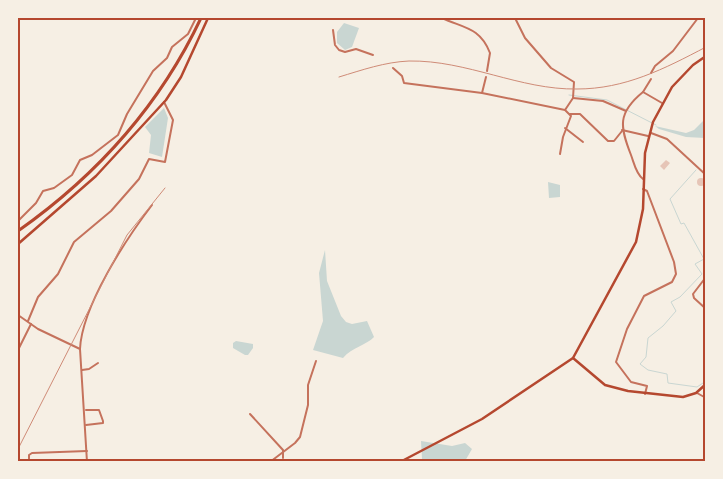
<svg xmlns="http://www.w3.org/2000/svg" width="723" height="479" font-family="'Exo 2',sans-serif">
<rect width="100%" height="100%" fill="#f6efe4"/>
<g fill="#c9d6d2">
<path d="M344,23L359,28L352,47L345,50L337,43V32Z"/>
<path d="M164,108L168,118L162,157L149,153L151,135L145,127Z"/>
<path d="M705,119V138L686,137L659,129L655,126L686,133L694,130Z"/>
<path d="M548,182L560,185V197L549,198Z"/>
<path d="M325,250L327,281L341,316L346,322L352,324L367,321L374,337C367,345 352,347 343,358L313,350L323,321L319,273Z"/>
<path d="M236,341L253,344V348L248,355H245L233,348V343Z"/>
<path d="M421,441L452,446L465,443L472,449L465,461L422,459Z"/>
</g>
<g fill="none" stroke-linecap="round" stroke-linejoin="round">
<g stroke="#c9d6d2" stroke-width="1">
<path d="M569,95L607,100L656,125"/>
<path d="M696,170L670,199L681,224L684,223L704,259L695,264L702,274L680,297L671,302L676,311L663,326L648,338L646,357L640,364L648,370L667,374L668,383L697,387L706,381"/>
</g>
</g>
<g fill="#e6c5b7">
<path d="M666,160L670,163L664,170L660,166Z"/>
<circle cx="701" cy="182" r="4"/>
</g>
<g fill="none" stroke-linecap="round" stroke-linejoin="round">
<g stroke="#c5725c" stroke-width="2">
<path d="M442,18C463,28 480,27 490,53L487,71"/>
<path d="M333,30L335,45L339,50L345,52L356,49L373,55"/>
<path d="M393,68L402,76L404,83L482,93L565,110L573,98L574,82L551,68L525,38L515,18"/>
<path d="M651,73L655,66L673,51L698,18"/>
<path d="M643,92L651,79"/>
<path d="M482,93L486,77"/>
<path d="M573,98L603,101L626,111"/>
<path d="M570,114H580L608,141H614L622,131"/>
<path d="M565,128L583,142"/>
<path d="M622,130L648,136"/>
<path d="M560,154L563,137L571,116L565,110"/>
<path d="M643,179C636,174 634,163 631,155C620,127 617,113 643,92L662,103"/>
<path d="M643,189L647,191L674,262L676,274L672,282L644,296L627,329L616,362L631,382L647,386L645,394"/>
<path d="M18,221L36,203L43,191L54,188L72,175L80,160L92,155L118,135L127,114L153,71L167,58L172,47L188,34L196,18"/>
<path d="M18,315L38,329L80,349L87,462"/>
<path d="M28,321L38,297L58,274L74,242L111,211L139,179L149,159L165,162L173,120L164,102"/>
<path d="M80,349C82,306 126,239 152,205"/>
<path d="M18,350L31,324"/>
<path d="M82,370L89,369L98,363"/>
<path d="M697,393L706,398"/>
<path d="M86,410H99L103,421V423L86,425"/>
<path d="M250,414L283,450V458"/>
<path d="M29,462V455L32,453L87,451"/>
<path d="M270,462L295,443L300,437L308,405V385L316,361"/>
</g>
<g stroke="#c5725c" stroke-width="2">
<path d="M651,133L667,139L706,175"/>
<path d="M706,277L693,294L694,298L706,309"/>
</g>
<g stroke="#b5482f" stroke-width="2.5">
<path d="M18,244L96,176L166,100L181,77L208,18"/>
<path d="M573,358L605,385L628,391L683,397L696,393L706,384"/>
</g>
<path stroke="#b5482f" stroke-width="2.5" d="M400,462L482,419L573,358L636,242L643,209L645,153L653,122L672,87L693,65L706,56"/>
<path stroke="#b5482f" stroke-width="3" d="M18,231C96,176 160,105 201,18"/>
<g stroke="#cf8b77" stroke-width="1">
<path d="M339,77C362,70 385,62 409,61C467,60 520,90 577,89C625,89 664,69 706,47"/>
<path d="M18,449L127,235L165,188"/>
</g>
</g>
<rect width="723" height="479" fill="none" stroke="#f6efe4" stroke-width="38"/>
<rect x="19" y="19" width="685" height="441" fill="none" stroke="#b5482f" stroke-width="2"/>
</svg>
